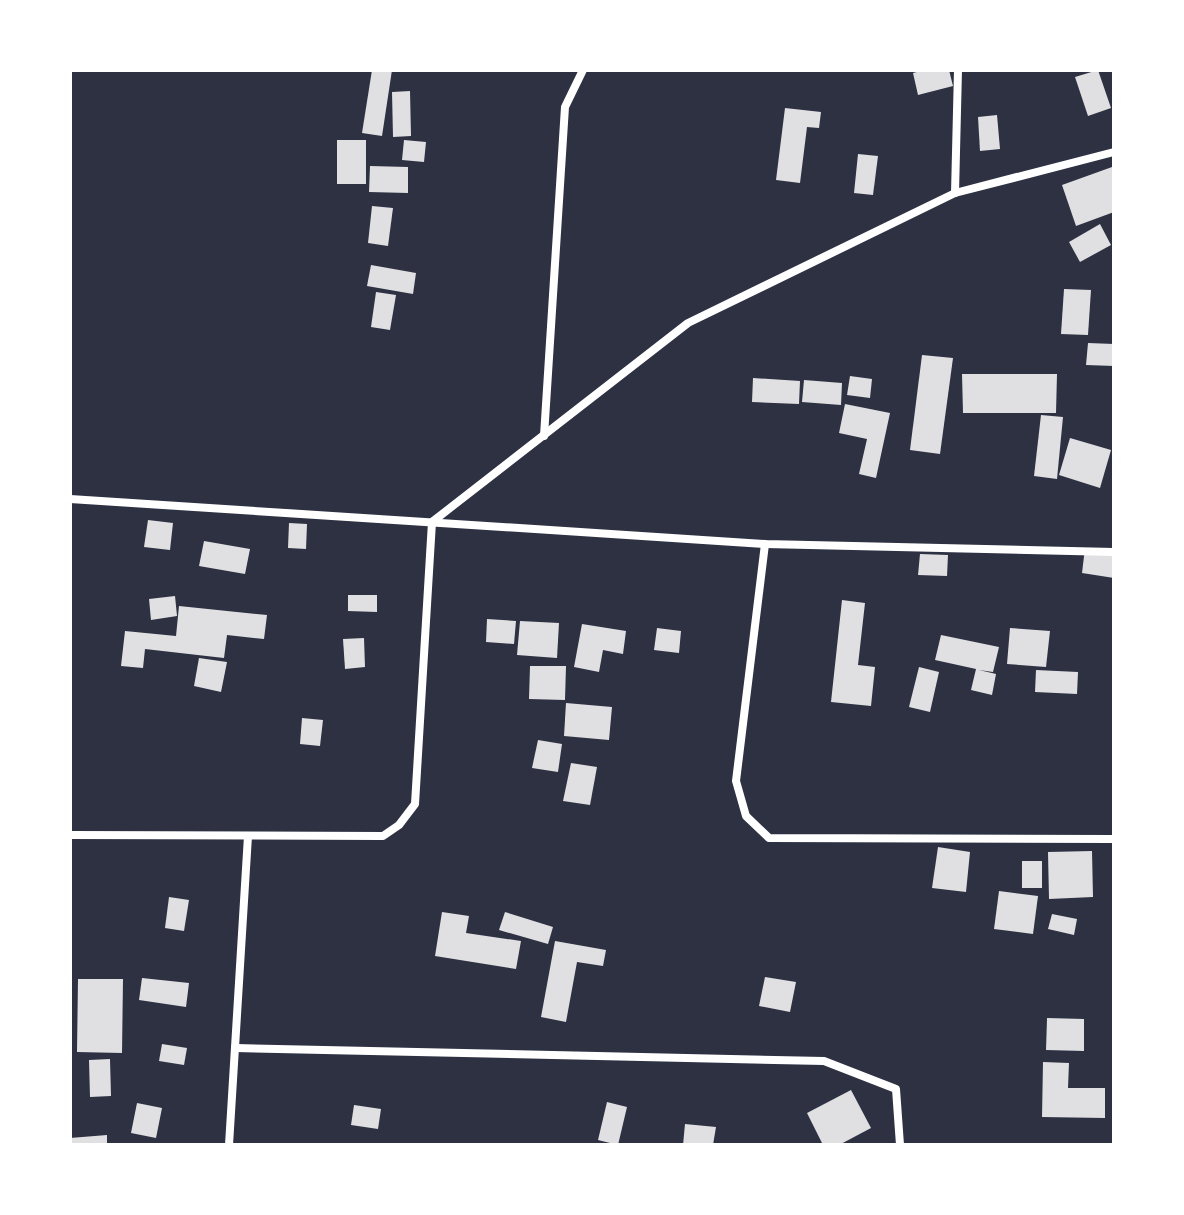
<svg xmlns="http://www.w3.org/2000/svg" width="1184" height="1215" font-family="'Exo 2',sans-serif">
<rect width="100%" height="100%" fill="#2d3142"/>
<g fill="#e0e0e3">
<path d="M372,70H392L382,136L362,133Z"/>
<path d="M924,70H949L953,86L918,95L913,73Z"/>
<path d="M1098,70L1111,108L1088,116L1075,77Z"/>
<path d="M410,91L411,136L393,137L392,92Z"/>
<path d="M785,108L821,112L819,128L807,127L800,183L776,180Z"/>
<path d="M997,115L1000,149L980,151L978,117Z"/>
<rect x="337" y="140" width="29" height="44"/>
<path d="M404,140L426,142L424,162L402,160Z"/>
<path d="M858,154L878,156L873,195L854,193Z"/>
<path d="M370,166L408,167V193L369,192Z"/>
<path d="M1112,167L1114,212L1076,226L1062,185Z"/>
<path d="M372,206L393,208L388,246L368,243Z"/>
<path d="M1100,224L1111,245L1080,262L1069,242Z"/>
<path d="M371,265L416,273L413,294L367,286Z"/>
<path d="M1064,289L1091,290L1088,335L1061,334Z"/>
<path d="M376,292L396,295L390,330L371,327Z"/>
<path d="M1088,343L1114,344V366L1086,365Z"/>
<path d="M922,355L953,358L940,454L910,450Z"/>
<path d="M962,374H1057L1056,413H963Z"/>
<path d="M850,376L872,379L870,398L847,395Z"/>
<path d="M753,378L800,381L799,404L752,402Z"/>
<path d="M804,380L842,383L841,405L802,402Z"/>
<path d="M845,404L890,413L876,478L859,474L867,439L839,433Z"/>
<path d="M1041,415L1063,417L1057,479L1034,476Z"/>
<path d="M1070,438L1111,450L1100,488L1059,475Z"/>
<path d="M148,520L173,523L170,550L144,547Z"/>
<path d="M289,523L307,524L306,549L288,548Z"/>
<path d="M204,541L250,549L245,574L199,566Z"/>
<path d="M1085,548L1114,553V578L1082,573Z"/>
<path d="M920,554L948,555L947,576L918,575Z"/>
<path d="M348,595H377V612L348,611Z"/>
<path d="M175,596L177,616L151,620L149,599Z"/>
<path d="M842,600L865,603L858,665L875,667L871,706L831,702Z"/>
<path d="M179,606L267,615L264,639L227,635L224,658L145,649L143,668L121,666L125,631L176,636Z"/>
<path d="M487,619L516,621L514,644L486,642Z"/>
<path d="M520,621L559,623L557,658L517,655Z"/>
<path d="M582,624L626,631L623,654L603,650L599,672L574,667Z"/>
<path d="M657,628L681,631L679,653L654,650Z"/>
<path d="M1010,628L1050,631L1046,667L1007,664Z"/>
<path d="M941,635L999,647L993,672L979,670L996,674L992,695L971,690L976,669L935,660Z"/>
<path d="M364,638L365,667L345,669L343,639Z"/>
<path d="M199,658L227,662L221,692L194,686Z"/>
<path d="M530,666H566L565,700L529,699Z"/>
<path d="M919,667L939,672L930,712L909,707Z"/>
<path d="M1036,670L1078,672L1077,694L1035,692Z"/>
<path d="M566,703L612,707L609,740L564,736Z"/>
<path d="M302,718L323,720L320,746L300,744Z"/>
<path d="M538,740L562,744L558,772L532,768Z"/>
<path d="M571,763L597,767L590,805L563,801Z"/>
<path d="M938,847L970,852L966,892L932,888Z"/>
<path d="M1092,851L1093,897L1049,899L1048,852Z"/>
<rect x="1022" y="861" width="20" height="27"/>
<path d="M999,891L1038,896L1033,934L994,929Z"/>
<path d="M169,897L189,900L184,931L165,928Z"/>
<path d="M442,912L469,916L466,933L521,941L516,969L435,956Z"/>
<path d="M505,912L553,927L548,944L499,930Z"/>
<path d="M1052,914L1077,919L1074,935L1048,929Z"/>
<path d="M555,941L606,950L603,966L577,962L566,1022L541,1017Z"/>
<path d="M765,977L796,982L790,1012L759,1006Z"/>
<path d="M142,978L189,983L186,1007L139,1000Z"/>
<path d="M78,979H123L122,1053L77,1052Z"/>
<path d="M1047,1018L1084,1019V1051L1046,1050Z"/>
<path d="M162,1044L187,1048L184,1065L159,1061Z"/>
<path d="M110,1059L111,1096L90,1097L89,1060Z"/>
<path d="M1043,1062L1069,1063L1068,1088H1105V1118L1042,1117Z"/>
<path d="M851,1090L871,1128L839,1145H823L807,1113Z"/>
<path d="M607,1102L627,1107L618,1145L598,1140Z"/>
<path d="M137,1103L162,1108L156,1138L131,1133Z"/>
<path d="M354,1105L381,1109L378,1129L351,1125Z"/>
<path d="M685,1124L716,1127L713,1145H683Z"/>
<path d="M107,1135V1145H70V1138Z"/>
</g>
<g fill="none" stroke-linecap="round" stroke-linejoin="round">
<g stroke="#fff" stroke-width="8">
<path d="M955,193L958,70"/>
<path d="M544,436L565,107L583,70"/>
<path d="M70,499L765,544L1114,552"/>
<path d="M765,544L736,781L746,816L769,838L1114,839"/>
<path d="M70,835L383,836L399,825L415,804L432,522L688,323L955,193L1114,152"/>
<path d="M235,1048L824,1061L896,1089L900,1145"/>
<path d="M229,1145L248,836"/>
</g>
</g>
<rect width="1184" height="1215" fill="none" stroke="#ffffff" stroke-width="144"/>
</svg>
